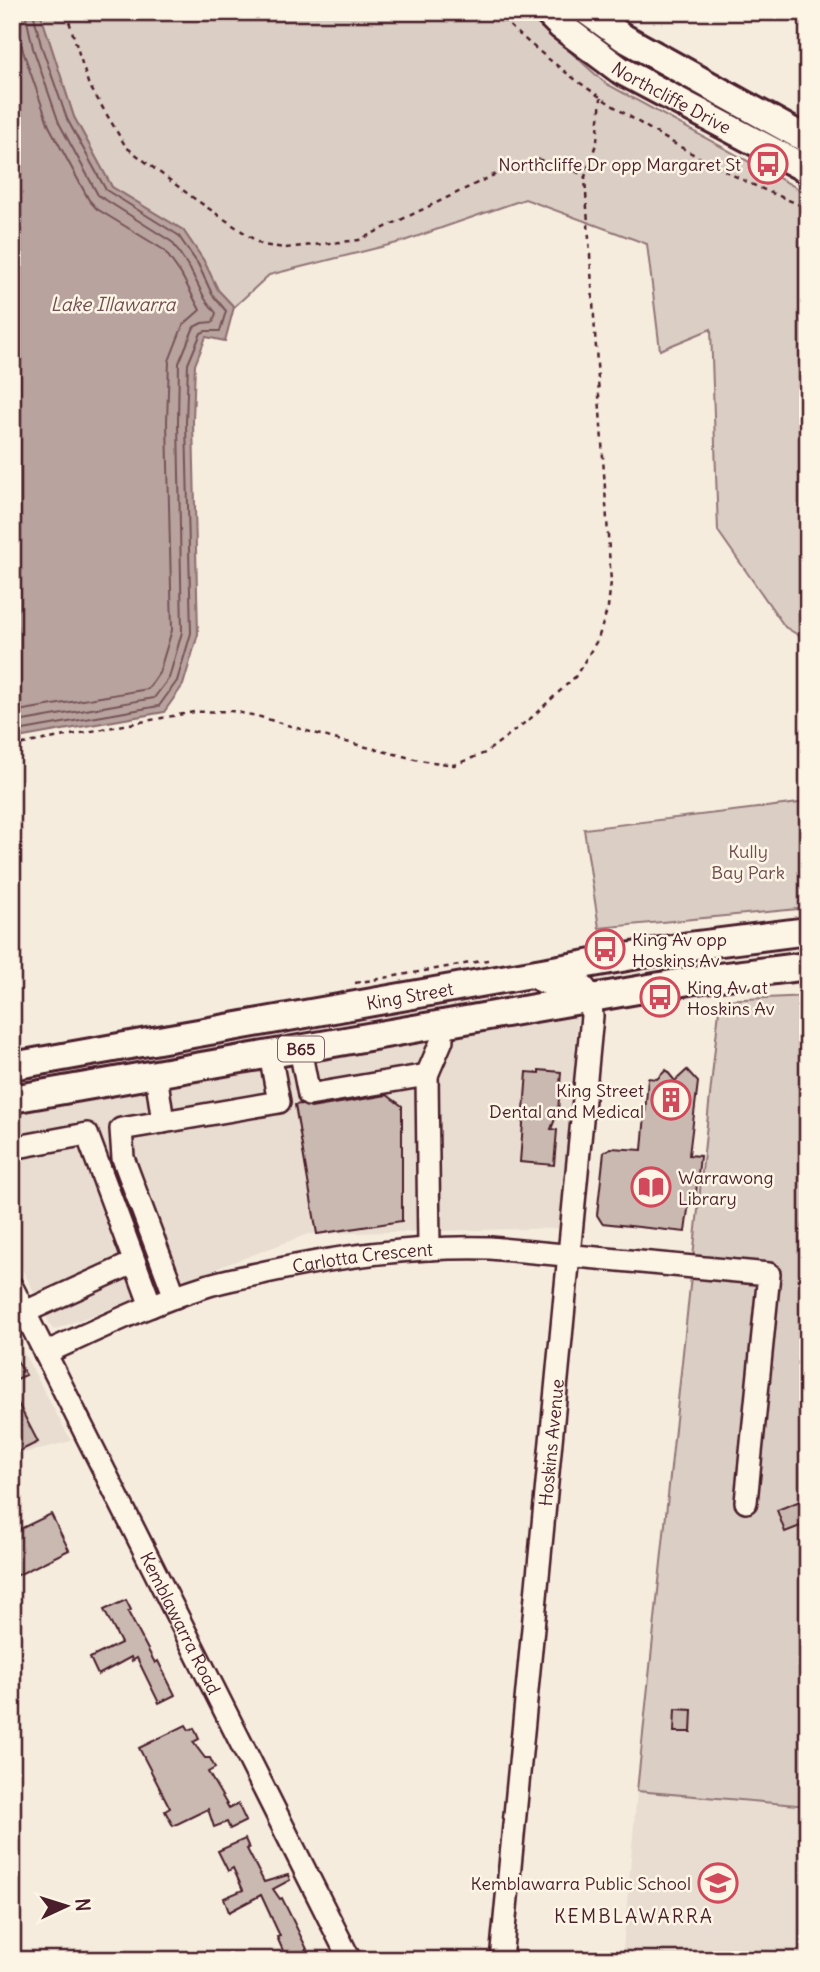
<svg xmlns="http://www.w3.org/2000/svg" width="820" height="1972" font-family="Delius,sans-serif">
<rect width="100%" height="100%" fill="#f5ecde"/>
<filter id="ink" filterUnits="userSpaceOnUse"><feTurbulence type="fractalNoise" baseFrequency=".0143" numOctaves="2"/><feDisplacementMap in="SourceGraphic" scale="14" xChannelSelector="R" yChannelSelector="G"/><feConvolveMatrix kernelMatrix="1 2 1 2 8 2 1 2 1" color-interpolation-filters="sRGB"/></filter>
<g filter="url(#ink)">
<g fill="#e8ddd0">
<path d="M578,1010L562,1228L308,1234L53,1330L12,1249V1110Z"/>
<path d="M12,1331L71,1441L12,1456Z"/>
<path d="M637,1791L808,1806V1960H622Z"/>
</g>
<g fill="#dbcec4" stroke="#927678" stroke-width="2">
<path d="M40,12H526L605,83L808,194V641L785,627L718,531L711,329L660,350L647,244L525,199L401,242L269,275L234,307L218,290L204,261L183,230L112,187L74,117Z"/>
<path d="M808,802V908L599,928L584,829Z"/>
<path d="M808,996V1806L637,1791L720,1000Z"/>
</g>
<path fill="#b8a39e" stroke="#8c6e70" stroke-width="2" d="M12,12H40L74,117L112,187L183,230L204,261L218,290L234,307L225,341L206,337L195,365L193,421L198,634L183,685L164,712L12,739Z"/>
<g fill="none" stroke-linecap="round" stroke-linejoin="round">
<g stroke="#765459" stroke-width="2">
<path d="M12,712L148,689L159,673L172,630L167,422L169,361L183,325L200,310L181,274L164,250L97,209L89,200L49,126L23,51L14,12"/>
<path d="M12,723L154,698L169,678L182,632L178,422L179,363L194,327L202,323L213,322L216,313L205,299L190,269L172,242L98,195L59,123L33,48L25,12"/>
<path d="M12,732L159,706L177,681L191,633L186,422L188,364L201,333L206,331H220L226,311L212,294L198,264L178,235L106,190L67,119L41,45L33,12"/>
</g>
</g>
<g fill="#cab9b1" stroke="#4a1f2b" stroke-width="2">
<path d="M539,1070L561,1072L558,1112L551,1129L557,1130L554,1165L520,1162L527,1072L539,1073Z"/>
<path d="M666,1070L675,1081L687,1070L698,1082L689,1155L700,1156L695,1203L689,1202L685,1232L602,1223L597,1215L604,1152L611,1148L642,1150L648,1078L657,1079Z"/>
<path d="M387,1095L402,1106V1221L317,1234L295,1105L300,1104L311,1108Z"/>
<path d="M12,1353L26,1375L12,1381Z"/>
<path d="M12,1392L38,1442L12,1455Z"/>
<path d="M808,1498V1523L785,1532L777,1510Z"/>
<path d="M51,1514L69,1550L12,1578V1533Z"/>
<path d="M126,1600L131,1610L128,1612L155,1663L158,1661L175,1695L159,1703L137,1658L132,1661L131,1657L98,1675L90,1658L121,1643L104,1610Z"/>
<path d="M675,1709L692,1710L691,1732H674Z"/>
<path d="M186,1725L189,1730L194,1728L199,1739L193,1742L205,1758H210L215,1768L208,1772L229,1808L238,1804L246,1821L230,1829L227,1822L214,1827L208,1809L173,1826L165,1811L170,1808L139,1748Z"/>
<path d="M245,1839L249,1848L247,1849L264,1882L288,1875L290,1880L273,1889L280,1899L282,1898L307,1949L305,1950L309,1960H287L277,1937L280,1936L261,1895L229,1912L224,1898L243,1890L233,1868L228,1871L218,1851Z"/>
</g>
<g fill="none" stroke-linecap="round" stroke-linejoin="round">
<g stroke="#4a1f2b" stroke-width="26">
<g id="minor">
<path d="M300,1049L309,1095L427,1075L429,1249"/>
<path d="M156,1074L163,1122L121,1129L123,1158L175,1297"/>
<path d="M427,1075L442,1040L441,1025"/>
<path d="M163,1122L279,1102L270,1054"/>
<path d="M12,1148L87,1134L151,1306"/>
<path id="s1" d="M12,1287L350,1960"/>
<path d="M25,1312L133,1263"/>
<path id="s2" d="M45,1353C97,1330 149,1304 203,1287C224,1280 245,1277 266,1272C339,1256 414,1246 490,1248L769,1274L746,1502"/>
<path id="s3" d="M501,1960L592,1016C591,1001 590,983 571,982C565,982 560,984 554,984C544,984 537,979 528,974"/>
</g>
</g>
<g stroke="#4a1f2b" stroke-width="32">
<g id="major">
<path id="s4" d="M547,12L561,26L620,70L808,170"/>
<path d="M588,12L624,38L808,140"/>
<path id="s5" d="M12,1066L689,946L808,931"/>
<path d="M12,1099L695,980L808,966"/>
</g>
</g>
<g stroke="#4a1f2b" stroke-width="2.5" stroke-dasharray="5 5" stroke-linecap="butt">
<path d="M69,12V21L88,83L126,147L192,197L262,245L285,248L359,240L494,175L535,159L566,165L585,177"/>
<path d="M495,12C569,83 657,138 749,183C768,192 788,199 808,209"/>
<path d="M12,746L194,712L231,711L257,716L334,739L419,760L454,765L485,753L531,718L575,677L598,639L608,607L611,582L585,177L597,141L601,98"/>
<path d="M355,983L493,959"/>
</g>
<use href="#minor" stroke="#fcf5e5" stroke-width="21"/>
<use href="#major" stroke="#fcf5e5" stroke-width="26"/>
</g>
</g>
<defs>
<g id="bus-ring" transform="scale(2.0125)"><circle r="9.5" fill="#fcf5e5" stroke="#d1495b" stroke-width="1.5"/><path d="M-5-6H5V4H4V6H2V4H-2V6H-4V4H-5ZM-3.5-4V0h7V-4ZM-3.5 1.2v1.5H-2V1.2ZM2 1.2v1.5H3.5V1.2Z" fill="#d1495b"/></g>
<g id="building-ring" transform="scale(2.0125)"><circle r="9.5" fill="#fcf5e5" stroke="#d1495b" stroke-width="1.5"/><path d="M-4-6H4V6H1V3H-1V6H-4ZM-2.5-4.3h1.7v1.8h-1.7ZM.8-4.3h1.7v1.8H.8ZM-2.5-1h1.7V.8h-1.7ZM.8-1h1.7V.8H.8Z" fill="#d1495b"/></g>
<g id="library-ring" transform="scale(2.0125)"><circle r="9.5" fill="#fcf5e5" stroke="#d1495b" stroke-width="1.5"/><path d="M-6-4Q-3-5.5-.7-3.5V5Q-3 3-6 4ZM6-4Q3-5.5 .7-3.5V5Q3 3 6 4Z" fill="#d1495b"/></g>
<g id="school-ring" transform="scale(2.0125)"><circle r="9.5" fill="#fcf5e5" stroke="#d1495b" stroke-width="1.5"/><path d="M0-5L7-2L0 1L-7-2ZM-4 1L0 2.5L4 1V4Q0 6-4 4Z" fill="#d1495b"/></g>
</defs>
<g fill-rule="evenodd">
<use href="#bus-ring" x="768" y="164"/>
<use href="#bus-ring" x="605" y="949"/>
<use href="#bus-ring" x="660" y="997"/>
<use href="#building-ring" x="671" y="1100"/>
<use href="#library-ring" x="651" y="1187"/>
<use href="#school-ring" x="718" y="1883"/>
</g>
<g text-anchor="middle" dominant-baseline="central" stroke-width="5" stroke-linejoin="round" paint-order="stroke">
<rect fill="#fcf5e5" stroke="#7f5f63" stroke-width="2" x="278" y="1036.5" width="46" height="25" rx="5"/>
<g font-size="16" font-weight="bold" fill="#4a1f2b">
<text x="301" y="1049">B65</text>
</g>
<g font-size="18" fill="#4a1f2b" stroke="#fcf5e5">
<text stroke="none"><textPath href="#s4" startOffset="152">Northcliffe Drive</textPath></text>
<text stroke="none"><textPath href="#s5" startOffset="404">King Street</textPath></text>
<text stroke="none"><textPath href="#s2" startOffset="334">Carlotta Crescent</textPath></text>
<text stroke="none"><textPath href="#s3" startOffset="520">Hoskins Avenue</textPath></text>
<text stroke="none"><textPath href="#s1" startOffset="376">Kemblawarra Road</textPath></text>
</g>
<g font-size="18" fill="#4a1f2b" stroke="#fcf5e5" text-anchor="end">
<text x="741" y="164">Northcliffe Dr opp Margaret St</text>
<text x="632" y="939" text-anchor="start">King Av opp<tspan x="632" dy="21">Hoskins Av</tspan></text>
<text x="687" y="987" text-anchor="start">King Av at<tspan x="687" dy="21">Hoskins Av</tspan></text>
<text x="644" y="1090">King Street<tspan x="644" dy="21">Dental and Medical</tspan></text>
<text x="678" y="1177" text-anchor="start">Warrawong<tspan x="678" dy="21">Library</tspan></text>
<text x="691" y="1883">Kemblawarra Public School</text>
</g>
<g font-size="18" fill="#6e4b51" stroke="#fcf5e5">
<text x="748" y="851">Kully<tspan x="748" dy="21">Bay Park</tspan></text>
</g>
<g font-size="19" font-style="italic" fill="#704d53" stroke="#fcf5e5">
<text x="113" y="304">Lake Illawarra</text>
</g>
<g font-size="19" letter-spacing="2" fill="#4a1f2b" stroke="#fcf5e5">
<text x="634" y="1916">KEMBLAWARRA</text>
</g>
</g>
<rect width="820" height="1972" fill="none" stroke="#fcf5e5" stroke-width="42"/>
<rect x="21" y="21" width="778" height="1930" fill="none" stroke="#4a1f2b" stroke-width="2.5" filter="url(#ink)"/>
<g transform="translate(66 1906) rotate(86)" stroke="#fcf5e5" stroke-width="5" paint-order="stroke">
<path d="M0-5L12 26L0 18L-12 26Z" fill="#4a1f2b"/>
<text y="-10" font-size="19" font-weight="bold" text-anchor="middle" fill="#4a1f2b">N</text>
</g>
</svg>
